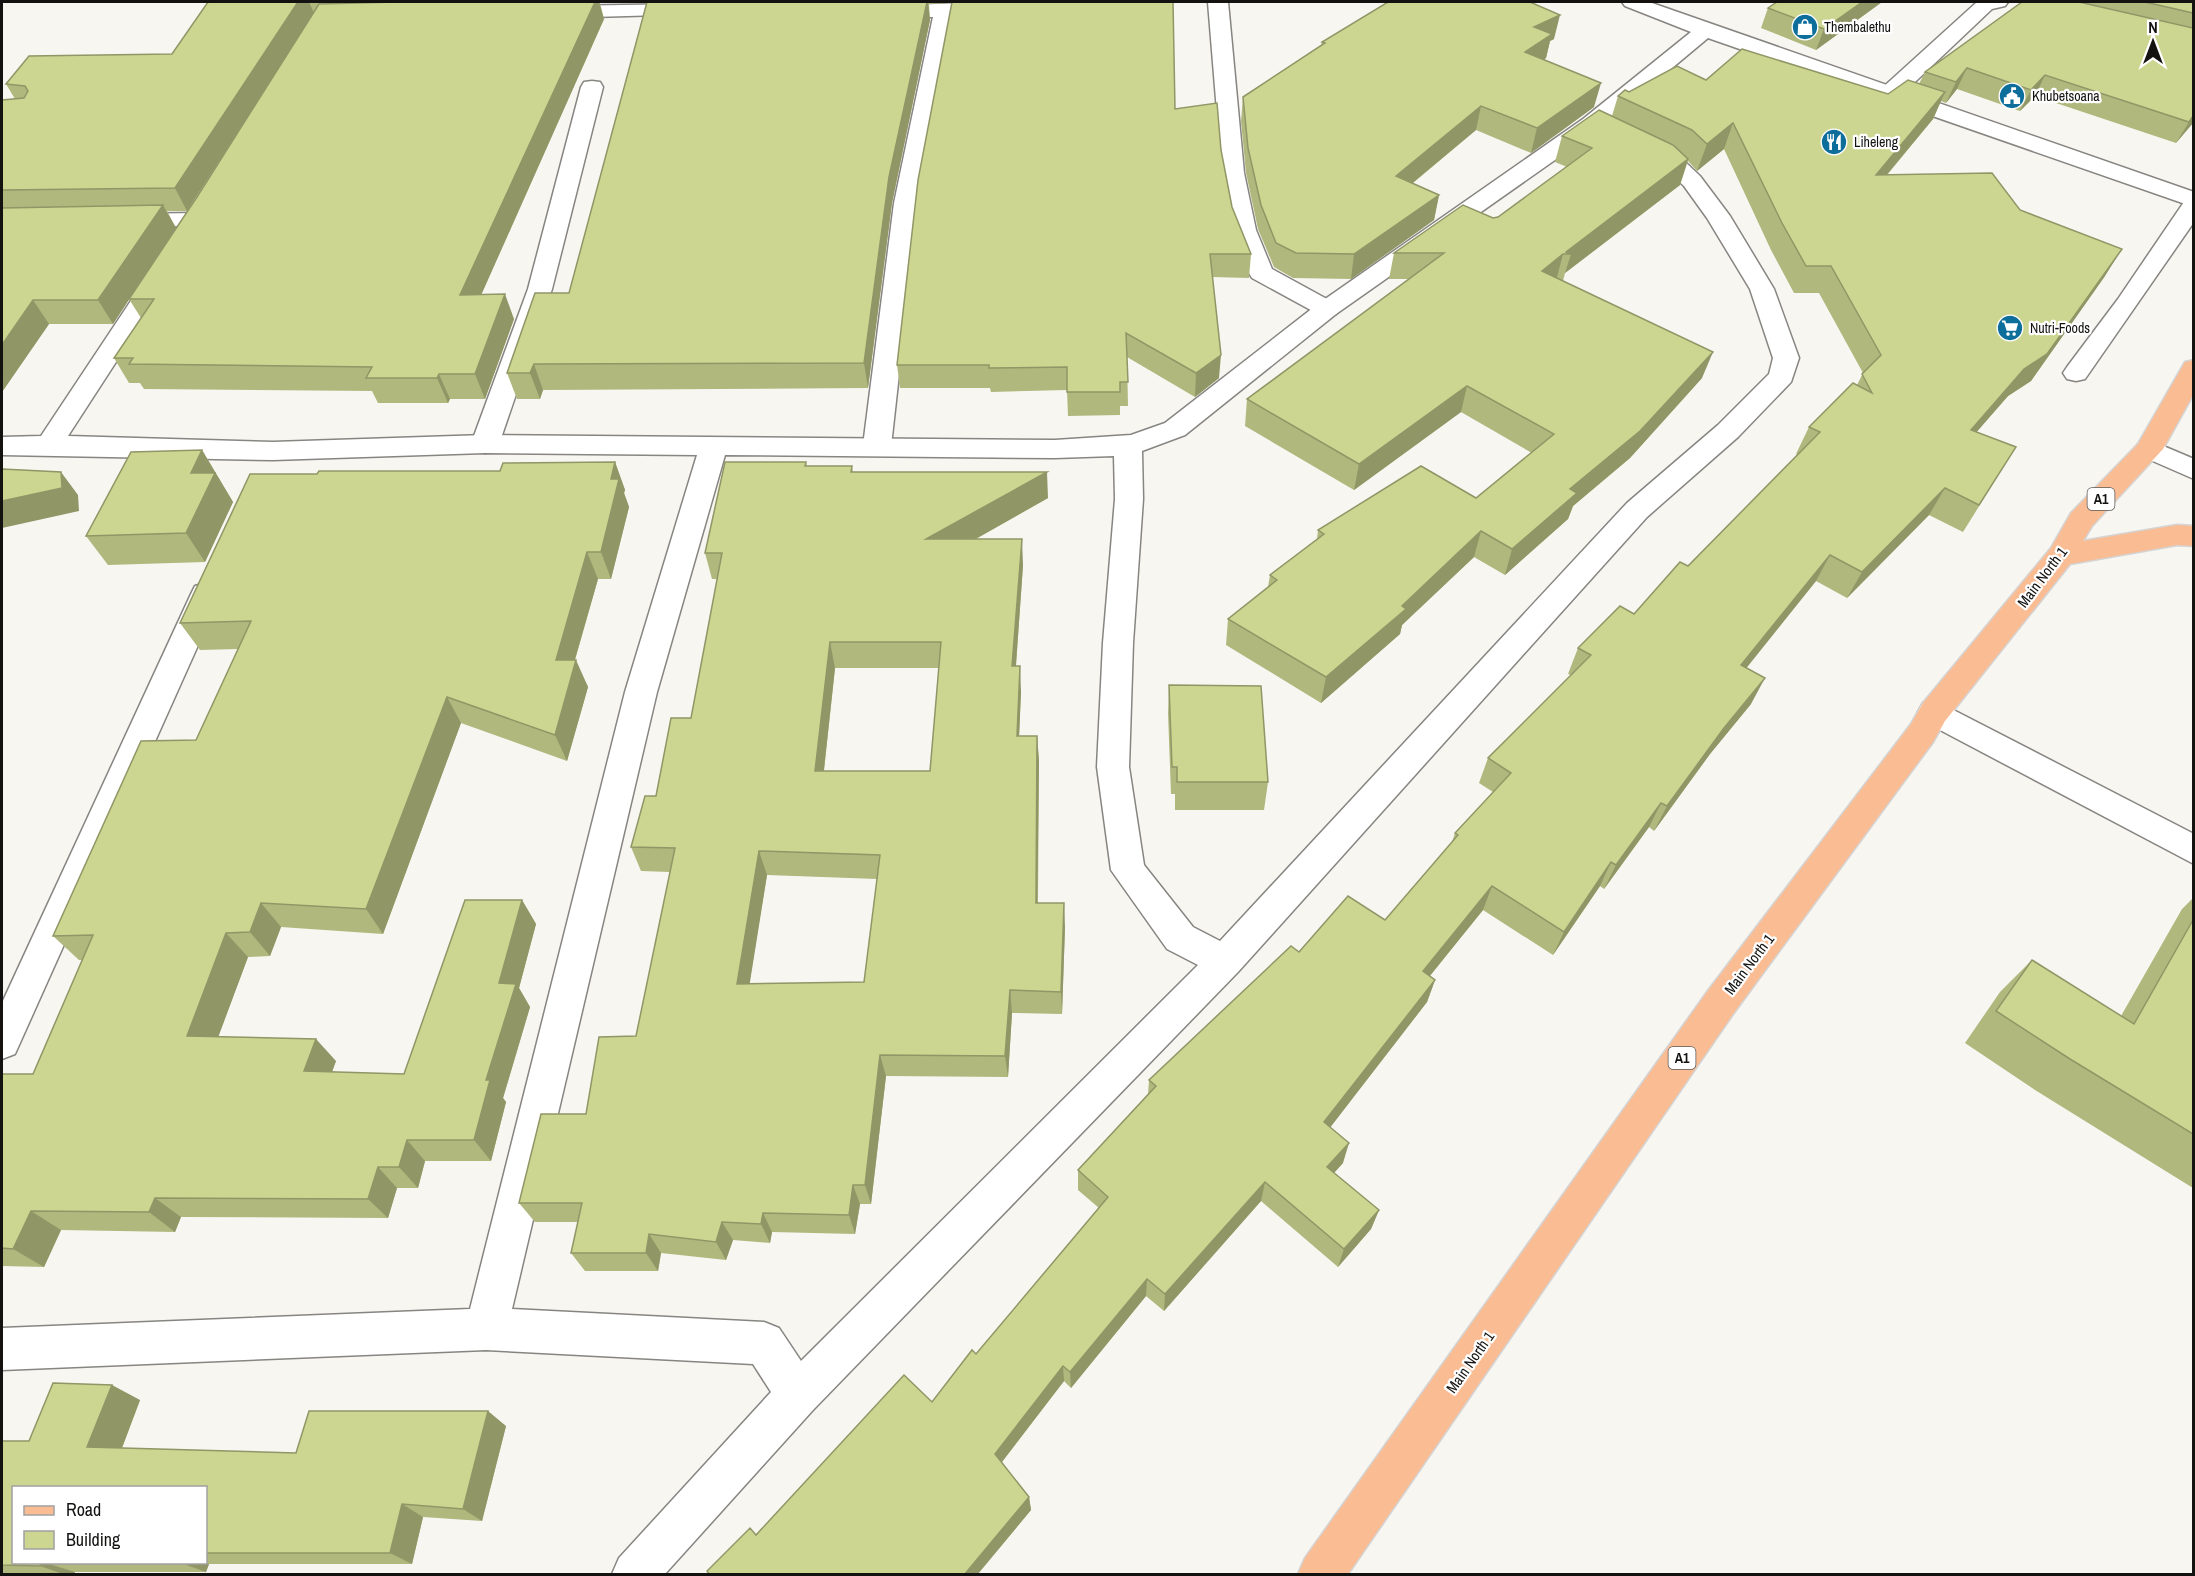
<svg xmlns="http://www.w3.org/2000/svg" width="2195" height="1576" font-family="'Archivo Narrow',sans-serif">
<rect width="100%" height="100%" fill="#f8f6f1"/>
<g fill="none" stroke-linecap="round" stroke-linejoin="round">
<g stroke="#878581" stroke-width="3">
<g id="service">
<path d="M1208,2H1228L1244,173L1256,230L1272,269L1336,304L1340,309L1336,314L1327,317L1318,314L1252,278L1249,273L1232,230L1222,173Z"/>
<path d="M1977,2H2008L2005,6L1992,9L1897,99H1881L1878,94L1881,89Z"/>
<path d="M944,6L951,8L954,12L918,203L891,446L887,452L877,455L867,452L863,446L894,203L934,12L937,8Z"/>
<path d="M592,81L600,82L603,87L552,289L499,444L495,450L485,453L475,450L471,444L528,289L581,87L584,82Z"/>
<path d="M2194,197V222L2085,379L2076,381L2067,379L2063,373L2067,367L2118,299L2186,199Z"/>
<path d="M196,213L204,215L208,220L204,225L126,228L118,226L114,221L118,216L126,214Z"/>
<path d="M1934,700L2194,834V864L1923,721L1918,712L1923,703Z"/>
</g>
</g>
<g stroke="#878581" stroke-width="3">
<g id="minor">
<path d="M988,2H1024L1021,6L976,16L885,18L878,16L875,12L878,8L885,6Z"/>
<path d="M1622,2H1649L2194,192V207L1708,38L1599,129L1336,314L1185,435L1142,451L1143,499L1133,643L1129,767L1144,865L1193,927L1220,941L1627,503L1718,425L1769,374L1773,358L1750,289L1707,218L1684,186L1666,169L1639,155L1636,150L1639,145H1655L1682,159L1700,176L1730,216L1774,289L1799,358L1791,382L1738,437L1647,517L1238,972L813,1410L665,1574H612L619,1558L771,1392L753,1364L486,1350L2,1370V1328L470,1309L625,692L697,455L485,453L273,460L2,455V437L41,436L152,269L161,267L170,269L173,274L68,436L273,442L485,435L1055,440L1131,435L1165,423L1318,304L1583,119L1691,32L1625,6ZM725,455L1055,458L1114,456L1115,499L1103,643L1097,767L1111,870L1167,949L1198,965L801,1361L779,1328L764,1322L512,1309L657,692Z"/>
<path d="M689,4L696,6L699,10L696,14L558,18L551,16L548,12L551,8L558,6Z"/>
<path d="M206,583L217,586L221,594L15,1054L2,1059V1003L191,594L195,586Z"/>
</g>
</g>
<g stroke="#878581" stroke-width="3">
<path id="tertiary" d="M2149,440L2194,459V479L2139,455L2135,449L2139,443Z"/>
</g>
<g stroke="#d5d4d4" stroke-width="3">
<path id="primary" d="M2194,360V393L2163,449L2092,526L2083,541L2177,525L2194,526V546L2177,545L2070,564L1945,721L1933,742L1733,1014L1348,1574H1298L1305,1558L1707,992L1911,724L1923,703L2051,548L2071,513L2138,444L2185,362Z"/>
</g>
<use href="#service" fill="#fff" fill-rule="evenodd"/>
<use href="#minor" fill="#fff" fill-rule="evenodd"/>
<use href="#tertiary" fill="#fff" fill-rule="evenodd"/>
<use href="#primary" fill="#fabc92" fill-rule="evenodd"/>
</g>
<g fill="#b0b87d" fill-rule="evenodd">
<path d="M208,2H612L611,3H600L604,19L481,295L514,319L485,399H450L448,403H378L372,391L144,389L140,383H129L114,358L141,318L129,299L113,324H49L2,392V100L15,99L6,84L172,54ZM253,108L197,197L176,228L167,211H187Z"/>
<path d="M647,2H1173L1175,109L1221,150L1232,207L1251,254L1249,278L1212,277L1219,378L1195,397L1127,357L1128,406H1120V415L1068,416L1067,390L991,392L990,388H900L897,365L952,3L929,4L930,20L892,203L868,388L543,390L540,399H517L507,373L569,293Z"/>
<path d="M1882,2L1816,50L1761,28L1768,8Z"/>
<path d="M2022,2H2193V123L2176,143L2035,96L2020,111L1957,89L1946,103L1941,101L1933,119L1887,175L2020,210L2105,276L2031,381L2008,396L1976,432L2016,447L1963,532L1929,515L1847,598L1816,581L1746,668L1751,704L1710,754L1654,831L1649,827L1604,889L1600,886L1553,955L1483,910L1430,976L1435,980L1427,1002L1330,1127L1343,1163L1334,1173L1379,1210L1371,1229L1338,1267L1261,1201L1164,1311L1146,1296L1071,1388L1064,1381L1002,1462L1029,1497L1031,1510L977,1575H710L756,1535L932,1402L976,1354L1099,1208L1078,1190V1170L1148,1094L1149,1080L1299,952L1385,920L1452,842L1455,833L1493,792L1479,783L1488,758L1571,675L1568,674L1578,648L1634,614L1688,566L1798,455L1796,454L1809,427L1857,385L1863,373L1819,293H1794L1771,250L1724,149L1697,171L1688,161L1680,185L1565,273L1563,281H1562L1702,378L1630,458L1573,506L1568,519L1505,575L1474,557L1402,625L1400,634L1321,703L1226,645L1228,619L1268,587L1270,575L1317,539L1318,530L1476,498L1532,453L1461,412L1354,490L1245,426L1247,399L1409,279H1389L1394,253L1498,217L1567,167L1555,162L1562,136L1612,116L1618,96L1629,92L1706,80L1888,94L1919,84L1925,72Z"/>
<path d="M1554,39L1550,41L1546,58L1544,59L1594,107L1531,153L1476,130L1413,183L1439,195L1434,220L1351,279L1293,278L1274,267L1258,229L1246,173L1241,121L1243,97L1321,46L1322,42Z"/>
<path d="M202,450L233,502L205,562L108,565L86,536Z"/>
<path d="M615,462L625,490L624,493L629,507L611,579H598L575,660L588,687L567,761L461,723L383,934L281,927L270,956L248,957L218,1037L336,1061L332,1072L404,1074L522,900L536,924L519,988L530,1007L503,1098L506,1102L491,1161H425L418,1188H397L388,1218L181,1217L175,1232L61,1230L44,1267L2,1266V1074H33L83,960H79L53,936L196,740L238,649L200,650L180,623L317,474L500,471Z"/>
<path d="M806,462L807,466H852L853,472L1048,498L976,539L1023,565L1016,666L1021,692L1019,736H1037L1039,761L1038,903L1065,927L1062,1014L1012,1013L1008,1077L886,1076L871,1204H860L855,1234L772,1232L770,1243L733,1240L726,1260L661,1253L658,1271H585L571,1253L578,1222H535L519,1203L586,1114L636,1036L670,872L641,871L631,847L656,796L691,718L717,579H712L705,553ZM835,668H939L930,771H824ZM767,875L877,879L864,982L749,984Z"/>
<path d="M1169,685L1268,782L1264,810H1175V794H1171L1168,713Z"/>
<path d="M2193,898V1188L2035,1090L1965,1043L2000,992L2032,960L2121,1016L2182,909Z"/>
<path d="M140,1400L122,1448L296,1453L506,1426L482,1521L423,1517L412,1564H209L206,1572H75L74,1575H2V1441H29ZM206,1488V1563H14Z"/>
</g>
<g fill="#909666">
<path d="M298,2H309L314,13L187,211L175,188Z"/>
<path d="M595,2H599L604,19L470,320L460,295Z"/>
<path d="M927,2H928L930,20L892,203L868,388L864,363L889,177Z"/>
<path d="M1862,2H1882L1816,50L1824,29Z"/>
<path d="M1560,15L1554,39L1550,41L1546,58L1519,76L1525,52L1534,27Z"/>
<path d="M1967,68L1957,89L1946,103L1956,82Z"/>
<path d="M2045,75L2035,96L2020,111L2031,90Z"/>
<path d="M1601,83L1594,107L1531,153L1537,128Z"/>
<path d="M1945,92L1933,119L1864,202L1876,175Z"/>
<path d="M1481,106L1476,130L1392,200L1396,176Z"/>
<path d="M2193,116V123L2176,143L2189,122Z"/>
<path d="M1733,123L1724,149L1697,171L1707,144Z"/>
<path d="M1688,159L1680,185L1565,273L1571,254L1566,252Z"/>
<path d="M1439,195L1434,220L1351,279L1354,254Z"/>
<path d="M163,205L176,228L113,324L98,300Z"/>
<path d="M2122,249L2105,276L2031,381L2008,396L1955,457L1971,430Z"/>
<path d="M1563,254L1556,281L1542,271Z"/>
<path d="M505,294L514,319L485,399L475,374Z"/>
<path d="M33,300L49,324L2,392V345Z"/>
<path d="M1713,352L1702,378L1630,458L1573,506L1568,519L1505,575L1512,549L1570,489Z"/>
<path d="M1221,355L1219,378L1195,397L1196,373Z"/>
<path d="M534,364L543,390L540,399L530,373Z"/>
<path d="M439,374L450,399L448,403L437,378Z"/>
<path d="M1467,386L1461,412L1354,490L1359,464Z"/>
<path d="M202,450L233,502L205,562L186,533L191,473Z"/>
<path d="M615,462L625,490L624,493L629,507L611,579L601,552L611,479Z"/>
<path d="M61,472L78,495L79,511L2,528V501Z"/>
<path d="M1047,472L1048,498L929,565L926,539Z"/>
<path d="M1945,488L1929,515L1847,598L1862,572Z"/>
<path d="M1481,531L1474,557L1402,625L1400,634L1321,703L1326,677Z"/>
<path d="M1022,539L1023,565L1014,692L1012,666Z"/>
<path d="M587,552L598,579L567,687L556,660Z"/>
<path d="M1830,555L1816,581L1728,691L1741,665Z"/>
<path d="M830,642L835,668L821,796L815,771Z"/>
<path d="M576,660L588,687L567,761L555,735Z"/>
<path d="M1020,666L1021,692L1018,761L1017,736Z"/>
<path d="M1765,678L1751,704L1710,754L1654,831L1667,806L1724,728Z"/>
<path d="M447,697L461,723L383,934L366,909Z"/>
<path d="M1037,736L1039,761L1037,926L1036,903Z"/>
<path d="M1661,803L1649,827L1604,889L1616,865Z"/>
<path d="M759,851L767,875L746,1007L737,984Z"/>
<path d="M1611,862L1600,886L1553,955L1564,932Z"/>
<path d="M1492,886L1483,910L1415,994L1423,971Z"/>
<path d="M522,900L536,924L519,988L530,1007L503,1098L506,1102L491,1161L474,1140L486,1080L499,983Z"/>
<path d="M261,903L281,927L270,956L250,932Z"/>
<path d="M1064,903L1065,927L1062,1014L1061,992Z"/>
<path d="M226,933L248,957L210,1059L187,1036Z"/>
<path d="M1435,980L1427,1002L1319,1142L1324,1122Z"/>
<path d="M1010,990L1012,1013L1008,1077L1005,1056Z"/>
<path d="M316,1039L336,1061L324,1093L304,1071Z"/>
<path d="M880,1055L886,1076L871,1204L865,1185Z"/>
<path d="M407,1140L425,1161L418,1188L399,1167Z"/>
<path d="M1349,1143L1343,1163L1321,1187L1327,1167Z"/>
<path d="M378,1167L397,1188L388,1218L368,1199Z"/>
<path d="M1265,1182L1261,1201L1164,1311L1165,1294Z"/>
<path d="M853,1185L860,1204L855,1234L849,1215Z"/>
<path d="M155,1198L181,1217L175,1232L149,1212Z"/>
<path d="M1379,1210L1371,1229L1338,1267L1344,1249Z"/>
<path d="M31,1211L61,1230L44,1267L13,1249Z"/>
<path d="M763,1213L772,1232L770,1243L761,1224Z"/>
<path d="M722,1222L733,1240L726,1260L716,1242Z"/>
<path d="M649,1234L661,1253L658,1271L646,1253Z"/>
<path d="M1147,1279L1146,1296L1071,1388L1070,1372Z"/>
<path d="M1063,1366L1064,1381L998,1467L995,1454Z"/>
<path d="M112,1385L140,1400L117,1461L87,1447Z"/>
<path d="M488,1411L506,1426L482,1521L463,1509Z"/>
<path d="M1029,1497L1031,1510L977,1575H964Z"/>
<path d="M402,1504L423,1517L412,1564L390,1553Z"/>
<path d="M41,1563H46L75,1572L74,1575H66L40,1566Z"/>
<path d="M181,1563H205L209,1564L206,1572Z"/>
</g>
<g fill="#cdd691" stroke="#909666" stroke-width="1.5" fill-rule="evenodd">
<path d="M208,2H298L175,188L2,190V100L24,98L28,91L25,86L6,84L29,56L172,54Z"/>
<path d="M397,2H595L460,295L505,294L475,374H439L437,378H366L372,367L129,364L133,358H114L154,299H129L197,197L319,4Z"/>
<path d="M647,2H927L889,177L864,363L534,364L530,373H507L535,293H569Z"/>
<path d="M952,2H1173L1175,109L1217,103L1221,150L1232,207L1251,254H1210L1221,355L1196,373L1126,333L1128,382H1120V392H1067V367L989,368V365H897L918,180Z"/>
<path d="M1388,2H1530L1560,15L1534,27L1552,34L1525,52L1601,83L1537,128L1481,106L1396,176L1439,195L1354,254L1296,253L1276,243L1261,205L1248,148L1243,97L1325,43L1322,42Z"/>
<path d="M1777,2H1862L1824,29L1768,8Z"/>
<path d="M2022,2H2079L2193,28V116L2189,122L2045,75L2031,90L1967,68L1956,82L1925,72Z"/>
<path d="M2145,2H2193V13Z"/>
<path d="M1742,49L1888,94L1908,80L1945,92L1876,175L1992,173L2020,210L2122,249L2047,354L2024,369L1971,430L2016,447L1979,505L1945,488L1862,572L1830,555L1741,665L1765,678L1724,728L1667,806L1661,803L1616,865L1611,862L1564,932L1492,886L1423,971L1435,980L1324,1122L1349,1143L1327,1167L1379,1210L1344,1249L1265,1182L1165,1294L1147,1279L1070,1372L1063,1366L995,1454L1029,1497L964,1575H710L707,1571L750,1528L756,1535L904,1375L932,1402L972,1350L976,1354L1108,1197L1078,1170L1156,1086L1149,1080L1291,946L1299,952L1348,896L1385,920L1458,835L1455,833L1511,773L1488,758L1591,655L1578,648L1620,606L1634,614L1680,562L1688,566L1820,432L1809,427L1853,383L1872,393L1862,374L1881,355L1831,266H1806L1782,223L1733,123L1707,144L1692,130L1618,96L1625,90L1629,92L1677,66L1706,80Z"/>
<path d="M1599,110L1673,145L1688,159L1566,252L1571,254H1563L1542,271L1713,352L1640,431L1570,489L1577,493L1512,549L1481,531L1402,606L1406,609L1326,677L1228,619L1277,580L1270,575L1324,534L1318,530L1421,466L1476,498L1554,434L1467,386L1359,464L1247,399L1444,253H1394L1463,205L1493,218L1498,217L1592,148L1562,136Z"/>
<path d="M163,205L98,300H33L2,345V208Z"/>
<path d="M202,450L191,473H215L186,533L86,536L131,452Z"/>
<path d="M615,462L611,479H619L601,552H587L556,660H576L555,735L447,697L366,909L261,903L250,932L226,933L187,1036L316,1039L304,1071L404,1074L465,900H522L499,983L516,984L486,1080H490L474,1140H407L399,1167H378L368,1199L155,1198L149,1212L31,1211L13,1249L2,1248V1074H33L93,935L53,936L141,741L196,740L251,621L180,623L250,474H317L319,471H500L503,463Z"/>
<path d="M725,462H806L805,466H852L851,472H1047L926,539H1022L1012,666H1020L1017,736H1037L1036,903H1064L1061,992L1010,990L1005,1056L880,1055L865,1185H853L849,1215L763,1213L761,1224L722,1222L716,1242L649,1234L646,1253H571L582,1203H519L541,1114H586L599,1037L636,1036L675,848L631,847L645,796H656L671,718H691L722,553H705ZM830,642H941L930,771H815ZM759,851L880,855L864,982L737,984Z"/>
<path d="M2,469L61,472L62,488L2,501Z"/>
<path d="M1169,685L1261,686L1268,782H1177V767H1172Z"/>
<path d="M2193,920V1134L2070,1059L1996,1011L2032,960L2134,1024Z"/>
<path d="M53,1383L112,1385L87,1447L296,1453L309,1411H488L463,1509L402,1504L390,1553H206V1488H14V1563H41L40,1566L2,1565V1441H29Z"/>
</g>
<defs>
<g id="shop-disc" transform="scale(1.35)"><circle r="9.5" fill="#0d6d9b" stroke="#fff"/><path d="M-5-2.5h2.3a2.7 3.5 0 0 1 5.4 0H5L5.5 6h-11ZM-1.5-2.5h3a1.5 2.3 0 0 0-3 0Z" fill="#fff"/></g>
<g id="civic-disc" transform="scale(1.35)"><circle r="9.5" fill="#0d6d9b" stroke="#fff"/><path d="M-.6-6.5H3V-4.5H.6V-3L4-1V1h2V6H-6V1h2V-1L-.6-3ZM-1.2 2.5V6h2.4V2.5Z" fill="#fff"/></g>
<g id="restaurant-disc" transform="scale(1.35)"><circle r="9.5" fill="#0d6d9b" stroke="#fff"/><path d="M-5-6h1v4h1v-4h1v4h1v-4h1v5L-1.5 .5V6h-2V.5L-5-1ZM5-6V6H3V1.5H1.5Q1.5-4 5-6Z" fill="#fff"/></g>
<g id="supermarket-disc" transform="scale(1.35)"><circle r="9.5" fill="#0d6d9b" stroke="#fff"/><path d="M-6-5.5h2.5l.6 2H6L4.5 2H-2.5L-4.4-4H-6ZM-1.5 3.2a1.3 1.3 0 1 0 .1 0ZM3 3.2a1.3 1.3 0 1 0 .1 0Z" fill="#fff"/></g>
</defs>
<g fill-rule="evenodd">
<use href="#shop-disc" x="1805" y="27"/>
<use href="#civic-disc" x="2012" y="96"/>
<use href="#restaurant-disc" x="1834" y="142"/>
<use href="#supermarket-disc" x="2010" y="328"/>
</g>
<g text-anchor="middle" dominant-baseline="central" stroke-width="4.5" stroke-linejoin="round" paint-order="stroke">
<g font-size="14" fill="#131211" stroke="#fff" text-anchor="start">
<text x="1824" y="27">Thembalethu</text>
<text x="2032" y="96">Khubetsoana</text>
<text x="1854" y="142">Liheleng</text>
<text x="2030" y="328">Nutri-Foods</text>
</g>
<g fill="#fff" stroke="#5a5958" stroke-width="1.5">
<rect x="2087.5" y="488" width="27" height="22" rx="4.5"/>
<rect x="1668.5" y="1047" width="27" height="22" rx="4.5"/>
</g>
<g font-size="14" font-weight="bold" fill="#131211">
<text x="2101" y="499">A1</text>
<text x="1682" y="1058">A1</text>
</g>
<g font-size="15" fill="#131211" stroke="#fff">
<text transform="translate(2042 577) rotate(-53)">Main North 1</text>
<text transform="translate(1749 964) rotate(-53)">Main North 1</text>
<text transform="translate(1470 1362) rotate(-55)">Main North 1</text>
</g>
</g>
<rect width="2195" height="1576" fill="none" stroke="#131211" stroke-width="6"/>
<rect x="12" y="1486" width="195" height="78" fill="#ffffff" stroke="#a1a0a0" stroke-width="1.5"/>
<rect x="24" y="1506" width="30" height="9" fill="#fabc92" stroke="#a1a0a0" stroke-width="1.5"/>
<text x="66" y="1516" font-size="18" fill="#131211">Road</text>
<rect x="24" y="1531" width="30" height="18" fill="#cdd691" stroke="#a1a0a0" stroke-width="1.5"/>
<text x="66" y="1546" font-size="18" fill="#131211">Building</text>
<g transform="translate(2153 42)" stroke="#ffffff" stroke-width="4.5" paint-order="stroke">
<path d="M0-4.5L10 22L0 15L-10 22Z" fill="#131211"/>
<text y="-9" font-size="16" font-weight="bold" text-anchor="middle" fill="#131211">N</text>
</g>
</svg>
